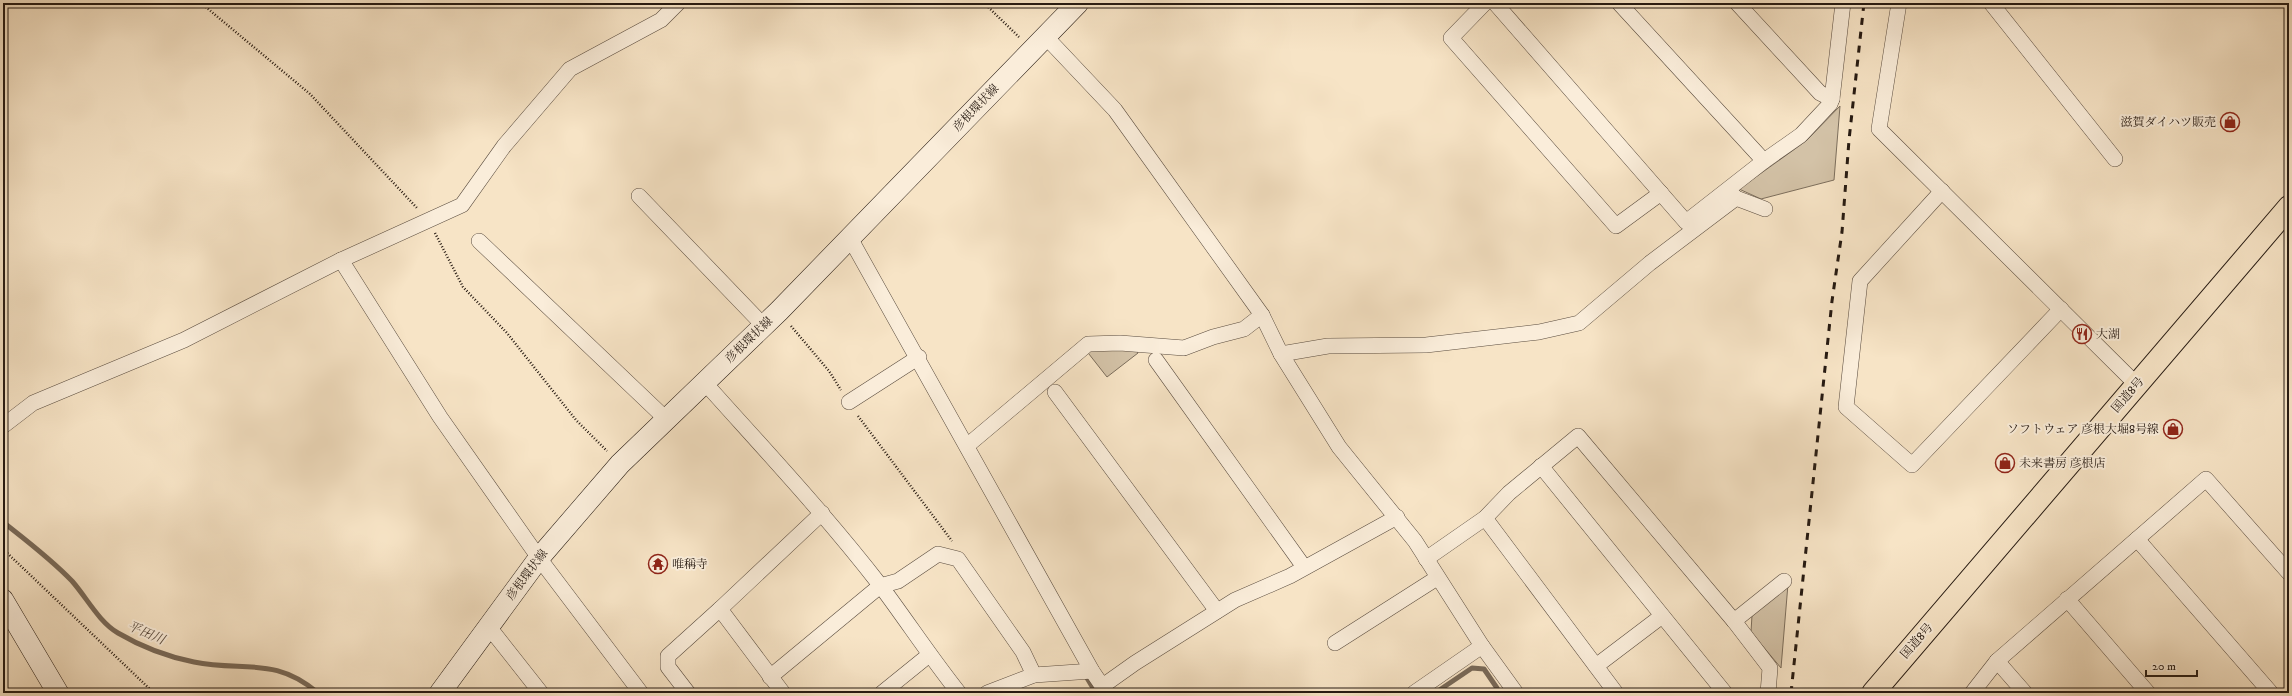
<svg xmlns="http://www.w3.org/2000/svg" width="2292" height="696" font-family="'IM FELL DW Pica','Noto Serif JP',serif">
<rect width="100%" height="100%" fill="#f7e4c6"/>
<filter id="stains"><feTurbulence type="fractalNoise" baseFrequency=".005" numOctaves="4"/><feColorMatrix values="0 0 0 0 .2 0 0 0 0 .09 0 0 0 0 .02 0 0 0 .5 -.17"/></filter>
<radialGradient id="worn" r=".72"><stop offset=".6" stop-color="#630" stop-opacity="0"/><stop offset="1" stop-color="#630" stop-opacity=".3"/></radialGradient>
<g fill="#d3c2a7" stroke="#7c6e5c">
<path d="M1840,106L1834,180L1761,199L1739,189L1806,141Z"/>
<path d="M1136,348L1138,353L1107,377L1085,349Z"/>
<path d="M1788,584L1781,668L1751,632L1752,615Z"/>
</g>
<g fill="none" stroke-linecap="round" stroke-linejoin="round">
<g stroke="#796a59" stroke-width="5">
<path d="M3,522C27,541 51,559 72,581C87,598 99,622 118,633C140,646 169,657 194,662C243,672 275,656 318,693"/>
<path d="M1087,678L1096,693"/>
<path d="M1435,693L1472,668L1484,669L1497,688"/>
</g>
<g stroke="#5a4c3f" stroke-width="16">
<g id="street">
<path d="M1485,3L1451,38L1616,226L1661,193"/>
<path d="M1495,3L1686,222L1764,161L1619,3"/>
<path d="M1737,3L1820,93L1832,99"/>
<path d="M1899,3L1879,129L2137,385"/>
<path d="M1991,3L2115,159"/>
<path d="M1046,37L1115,110L1262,315L1281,354L1339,447L1415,541L1482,646"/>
<path d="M1764,161L1801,135L1830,104L1832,99L1843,3"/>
<path d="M1942,191L1860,281L1846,407L1912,465L2061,309"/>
<path d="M1730,192L1736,198L1765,209"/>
<path d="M639,196L764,326"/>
<path d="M850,238L1092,671L1107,693"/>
<path d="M479,241L666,419"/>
<path d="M341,260L440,417L539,558L641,693"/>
<path d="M1281,354L1328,346L1426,345L1539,332L1579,323L1650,263L1736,198"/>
<path d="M1156,360L1304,567"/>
<path d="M705,383C764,449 825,514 880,585C907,621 931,658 959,693"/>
<path d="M1055,392L1217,611"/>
<path d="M849,402L919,357"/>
<path d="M3,426L33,403L184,340L341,260L462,205L504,146L570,69L661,20L678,3"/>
<path d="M968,445L1088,344L1120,343L1184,348L1213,337L1244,329L1262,315"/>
<path d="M1541,466L1725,693"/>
<path d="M1485,518L1616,693"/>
<path d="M2137,539L2271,693"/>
<path d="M1426,559L1485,518L1509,493L1578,436L1734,621L1770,668L1768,693"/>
<path d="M2067,599L2148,693"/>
<path d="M1734,621L1784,581"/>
<path d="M489,627L541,693"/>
<path d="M1335,643L1437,578"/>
<path d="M1997,661L2025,693"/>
<path d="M1596,666L1662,616"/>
<path d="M770,677L880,586L898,581L938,554L958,559L1023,652L1034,675"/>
<path d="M1104,685L1135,663L1235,600L1290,576L1397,517"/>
<path d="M688,693L668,667V656L720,609"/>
<path d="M783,693L720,609L822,513"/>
<path d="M882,693L929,655"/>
<path d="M987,693L1034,675L1092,671"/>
<path d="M1414,693L1482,646L1516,693"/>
<path d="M1972,693L1997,661L2206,479L2289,573"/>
</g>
</g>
<g stroke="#261a12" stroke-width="22">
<g id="secondary">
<path d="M3,600L58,693"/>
<path d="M440,693L539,558L620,464L779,311L1078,3"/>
</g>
</g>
<g stroke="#261a12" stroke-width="24">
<path id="highway" d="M1873,693L2289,207"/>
</g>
<g stroke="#261a12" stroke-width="2.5" stroke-dasharray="1 2" stroke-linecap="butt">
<path d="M201,3L310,94L417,208"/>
<path d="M984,3L1019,37"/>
<path d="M435,233L463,287L507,333L576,420L607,451"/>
<path d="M791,326L829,371L841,390"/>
<path d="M858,416L952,541"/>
<path d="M3,549L154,693"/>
</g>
<use href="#street" stroke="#faedda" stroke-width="15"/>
<use href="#secondary" stroke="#faedda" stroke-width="21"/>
<use href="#highway" stroke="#f7e4c6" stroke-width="22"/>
<path stroke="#261a12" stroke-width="3" stroke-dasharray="7 7" stroke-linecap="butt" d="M1791,693L1832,301L1842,232L1849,140L1864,3"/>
</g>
<defs>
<g id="shop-ring" transform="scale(1)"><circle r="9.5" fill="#faedda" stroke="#8f2418" stroke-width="1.5"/><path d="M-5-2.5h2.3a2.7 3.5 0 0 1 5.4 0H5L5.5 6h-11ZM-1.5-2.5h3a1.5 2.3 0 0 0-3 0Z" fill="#8f2418"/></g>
<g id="restaurant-ring" transform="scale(1)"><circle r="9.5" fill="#faedda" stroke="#8f2418" stroke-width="1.5"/><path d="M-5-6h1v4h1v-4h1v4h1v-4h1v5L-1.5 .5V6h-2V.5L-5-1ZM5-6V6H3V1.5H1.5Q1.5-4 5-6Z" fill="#8f2418"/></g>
<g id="temple-ring" transform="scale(1)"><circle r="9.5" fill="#faedda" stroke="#8f2418" stroke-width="1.5"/><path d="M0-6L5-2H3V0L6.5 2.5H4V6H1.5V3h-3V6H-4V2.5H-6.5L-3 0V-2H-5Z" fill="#8f2418"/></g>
</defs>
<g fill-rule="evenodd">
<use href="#shop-ring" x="2230" y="122"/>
<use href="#restaurant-ring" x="2082" y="334"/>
<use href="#shop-ring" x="2173" y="429"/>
<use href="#shop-ring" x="2005" y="463"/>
<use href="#temple-ring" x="658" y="564"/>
</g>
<g text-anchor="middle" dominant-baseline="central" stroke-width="4" stroke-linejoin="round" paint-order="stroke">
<g font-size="12" fill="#261a12" stroke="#faedda">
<text transform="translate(976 108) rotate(-46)">彦根環状線</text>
<text transform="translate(749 340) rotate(-44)">彦根環状線</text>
<text transform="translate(2128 395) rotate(-49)">国道8号</text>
<text transform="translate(527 575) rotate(-53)">彦根環状線</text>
<text transform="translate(1917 641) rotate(-49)">国道8号</text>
</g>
<g font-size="12" fill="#261a12" stroke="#faedda" text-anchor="start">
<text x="2216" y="122" text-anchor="end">滋賀ダイハツ販売</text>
<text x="2096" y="334">大湖</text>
<text x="2159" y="429" text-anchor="end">ソフトウェア 彦根大堀8号線</text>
<text x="2019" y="463">未来書房 彦根店</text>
<text x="672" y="564">唯稱寺</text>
</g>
<g font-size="13" font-style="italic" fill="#5d4f42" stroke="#faedda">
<text transform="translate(146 633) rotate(23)">平田川</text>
</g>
</g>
<rect width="2292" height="696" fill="none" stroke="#f7e4c6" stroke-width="16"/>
<rect x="4" y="4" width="2284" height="688" fill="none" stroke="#261a12" stroke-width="2"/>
<rect x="8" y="8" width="2276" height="680" fill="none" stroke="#261a12"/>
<path d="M2146 670v6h51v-6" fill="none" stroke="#261a12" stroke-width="2"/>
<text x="2152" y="670" font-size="12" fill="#261a12" stroke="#faedda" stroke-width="3" paint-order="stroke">20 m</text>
<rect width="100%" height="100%" filter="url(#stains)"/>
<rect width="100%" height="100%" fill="url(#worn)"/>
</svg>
